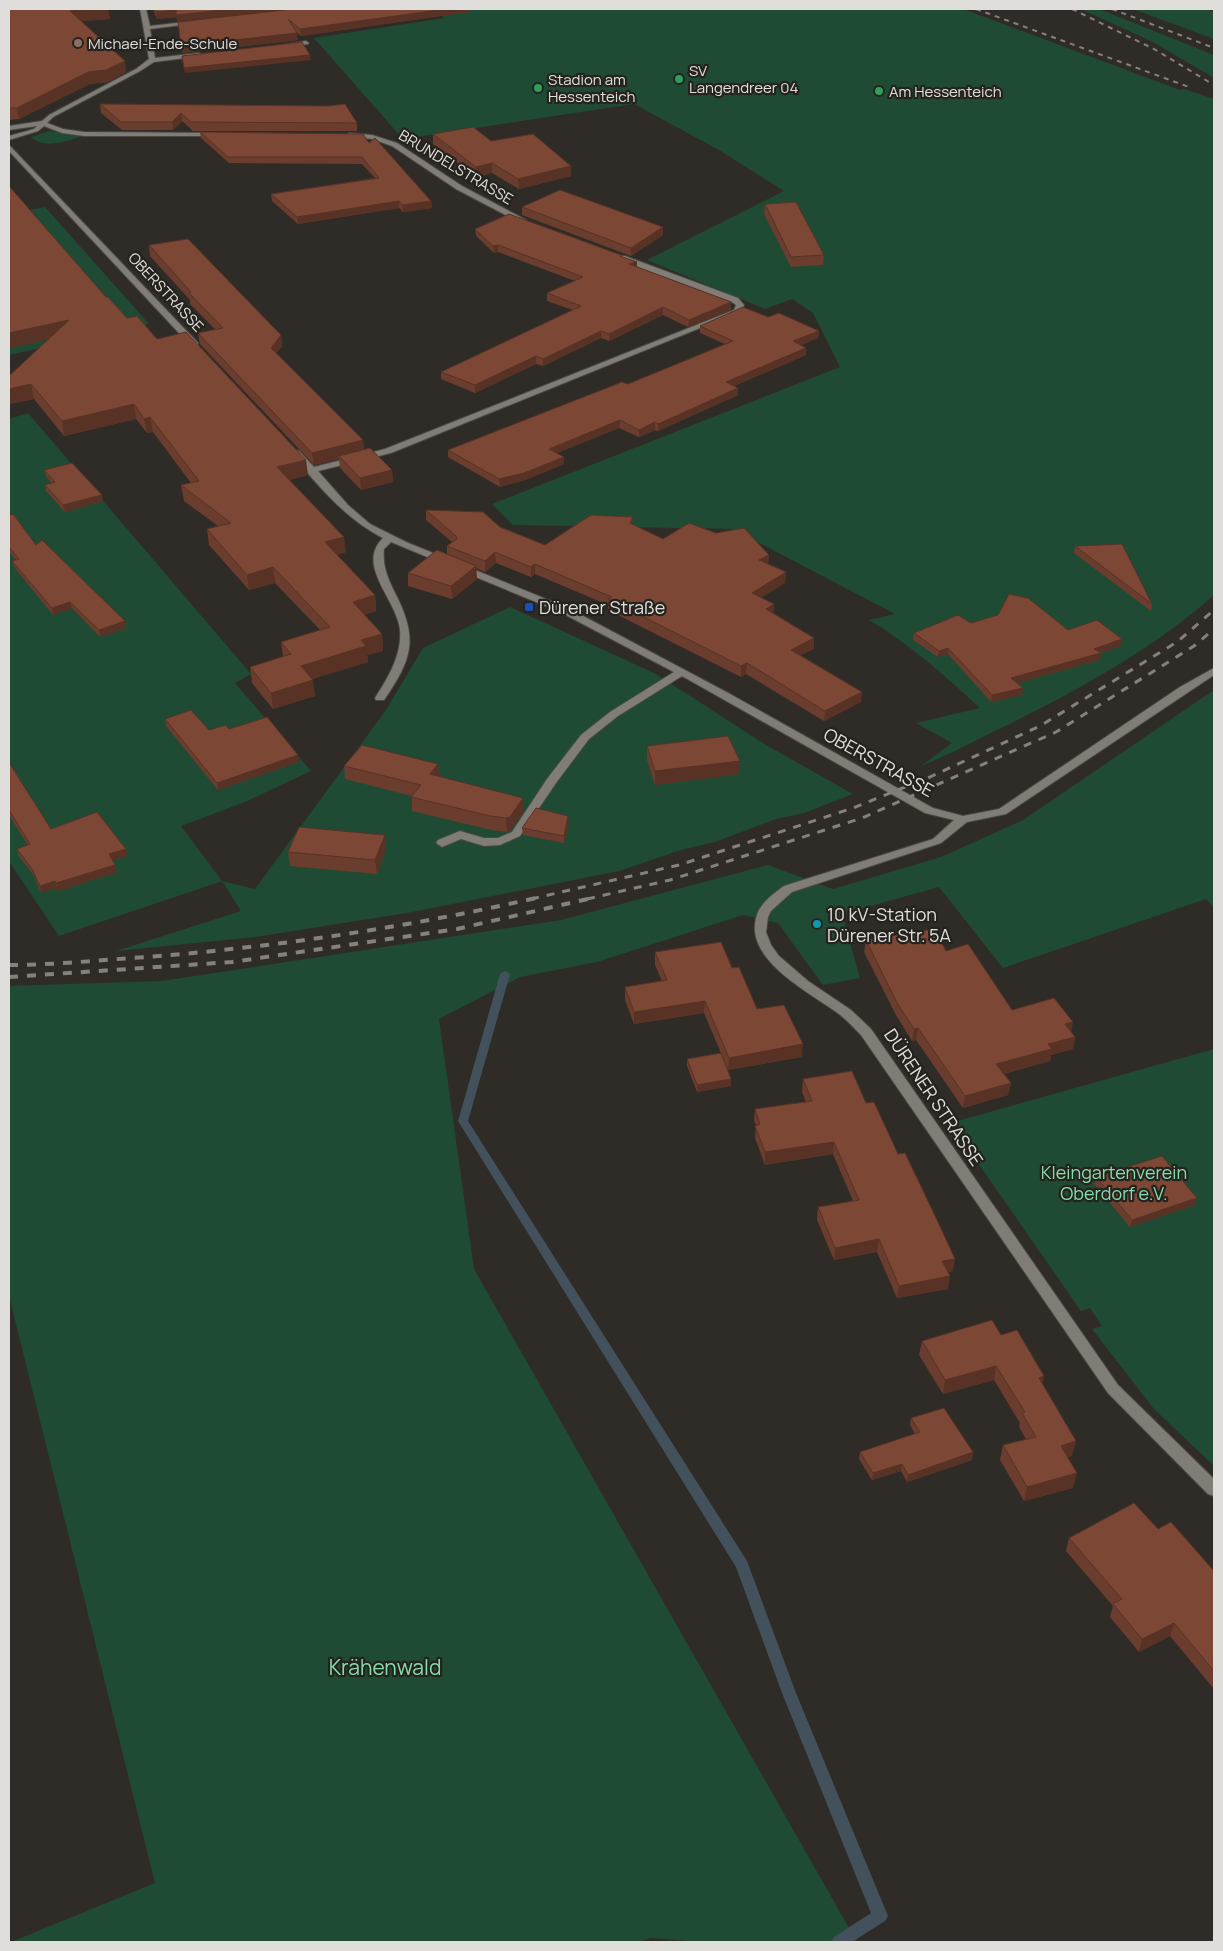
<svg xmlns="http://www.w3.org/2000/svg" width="1223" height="1951" font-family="Manrope,sans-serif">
<rect width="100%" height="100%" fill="#2f2c27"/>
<g fill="#1f4b34">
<path d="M434,9H963L1180,90L1184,89L1214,99V595C1152,650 1075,692 1001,728C974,741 949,755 921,766L952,743L916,723L980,708C944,675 911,645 869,620L895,614L733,529L513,525L492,504L840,367L813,313L792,299L765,309L647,260L784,191L719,150L634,104L403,139L314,38L444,18Z"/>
<path d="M1081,9H1099L1214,55V78L1153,42Z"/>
<path d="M1133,9H1208L1214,12V39Z"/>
<path d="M49,131L78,136L79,137C64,142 43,149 31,137Z"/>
<path d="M45,207L149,324L9,355V214Z"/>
<path d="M28,413L251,674L235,683L311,771L245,802L181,826L222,881L255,889L386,710L423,648L510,607L656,674L766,745L853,794L804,813L776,819L715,842L681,850L619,871L407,913L255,937L116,951L241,911L222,881L59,936L9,861V419Z"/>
<path d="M1214,690V908L1206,899L1003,968L939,887L842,914L860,978L823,985L778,923L743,915L597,962L520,977L439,1019L474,1269L857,1942H703L651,1938L637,1942H11L155,1883L9,1296V986L162,981L561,920L768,865L833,889L941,857L1023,820Z"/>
<path d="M1214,1049V1466L1154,1409L1092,1329L1102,1326L1090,1308L1081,1311L950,1123Z"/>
</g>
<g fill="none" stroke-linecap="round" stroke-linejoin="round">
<path fill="#43515c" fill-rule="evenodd" d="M505,971L510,974L468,1121L747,1561L796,1693L888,1916L885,1921L852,1942H831L834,1937L871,1913L782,1693L736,1567L458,1121L500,974Z"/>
<g stroke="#4b4945" stroke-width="2">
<g id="minor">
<path d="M140,9H146L150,26L194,21L197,23L150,29L155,58L199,53L202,55L201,56L154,62L140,71L53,117L47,123L63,129L84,132L217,133L220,135L219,136H84L62,133L44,126L38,131L9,140V136L34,129L37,126L9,130V126L42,121L49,115L136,69L149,59Z"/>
<path d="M306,41L309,43L308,44L286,47L283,45Z"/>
<path d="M349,133L372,135L397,143L462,186L526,220L519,222L456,189L392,146L372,139L347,136L346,135Z"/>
<path d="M9,145L198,343V347H192L9,151Z"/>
<path d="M619,256H625L738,298L744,305L742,311L391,453L318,471L348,505L370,524L406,542L568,608L730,694L933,808L963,816L999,809L1180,687L1214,668V675L1006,814L967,822L941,843L792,892L771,911L768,917L766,932L771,945L779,956L808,981L851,1010L871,1029L1118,1385L1214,1479V1496L1208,1494L1108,1393L861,1035C854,1028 847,1020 839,1014C811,993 745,961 756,918C759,904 773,894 784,886L933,839L954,820L925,813L682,676L618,716L589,739L556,783L520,836L500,845L484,846L461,839L442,847L436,843L438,840L460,831L484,838H498L512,832L547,779L581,735L610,712L674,672L560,612L391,542L384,549C382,565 388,579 395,593C419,639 412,659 384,700H376L375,698C388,678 402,655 400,630C397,600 355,565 383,538C347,520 317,485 291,453L296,450L299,451L314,467L385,449L734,310L736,305L732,302L619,260Z"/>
</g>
</g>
<use href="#minor" fill="#807c76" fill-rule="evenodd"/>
<g stroke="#85827e" stroke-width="2" stroke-dasharray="5 5" stroke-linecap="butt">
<path d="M976,9L1189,87"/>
<path d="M1072,9L1154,49L1214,85"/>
<path d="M1112,9L1214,48"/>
</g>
<g stroke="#85827e" stroke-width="3" stroke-dasharray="8 8" stroke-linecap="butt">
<path d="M531,899L679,865L853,808L930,777L1040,726L1177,642L1214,610"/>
<path d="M587,899L670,880L862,818L1056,732L1194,646L1214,629"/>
</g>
<g stroke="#85827e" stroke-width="4" stroke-dasharray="9 9" stroke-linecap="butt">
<path d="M9,965C55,965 100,960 146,957C277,947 408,927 536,898"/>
<path d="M9,977L232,962L457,929L592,898"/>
</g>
</g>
<g fill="#6b3d2e">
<path d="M9,9H108L110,19L81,21L126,72L108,82L90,84L19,119L10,120L9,118Z"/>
<path d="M153,9H469V12L301,36L296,32L298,40L182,53L178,22L249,14L177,21V17L157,19Z"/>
<path d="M100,104L357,123V131H193L182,121L173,130H122L101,113Z"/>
<path d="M200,132L369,143L431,201L432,208L403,212L399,208L298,224L272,201L271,194L375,178L362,164L229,163L201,138Z"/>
<path d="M433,134L491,141L571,176L519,189L492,173L476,177L433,144Z"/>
<path d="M9,186L106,297L127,318L157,339L308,475L289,480L346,552L337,555L375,595L376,611L364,615L382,634L383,651L367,655L368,662L312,679L315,696L273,709L252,683L250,667L283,657L281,642L320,630L275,583L249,590L209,545L207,529L218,526L184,501L181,485L191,483L153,432L147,433L136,419L64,436L34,399L9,404L49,339L9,348Z"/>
<path d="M765,204L824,255L823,265L791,267L764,214Z"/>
<path d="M522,207L663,227V235L631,256L522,215Z"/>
<path d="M475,229L621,255V257L637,262V267L731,302V310L688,327L663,315L609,341L601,338L543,366L536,364L475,393L441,379V372L573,310L547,301V293L575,281L498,252L494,253L476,236Z"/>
<path d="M149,245L281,335L282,346L276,353L363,440L364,449L392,470L393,482L361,490L340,468L339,459L314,465L200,344L198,333L215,329L190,304V300L150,256Z"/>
<path d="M768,317L819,331L818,338L801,345L806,355L734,386L738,388V395L658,431L655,430L639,437L619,428L557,453L564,464L525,480L500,487L448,457V450L628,384L725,344L700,333V326Z"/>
<path d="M44,470L103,501L65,512L46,491L45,485L51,483L46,476Z"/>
<path d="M426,510L500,527L545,545L632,525L663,539L769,555L768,564L786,572L785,583L761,597L774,613L814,649L800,655L861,702L824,721L746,674L741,677L608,610V605L535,574L531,577L496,563L485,572L476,568L477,579L452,599L408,586V573L447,554V546L452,542L426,520Z"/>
<path d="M9,515L36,545L125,621L126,628L100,637L72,608L53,615L14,567L12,561L16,560L9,552Z"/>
<path d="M1075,546L1152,604L1151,611L1074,553Z"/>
<path d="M971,623L1068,630L1121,646L1100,653V660L1017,683L1022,695L991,702L948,654L938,657L913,640L914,633Z"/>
<path d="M165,719L209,730L229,729L299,762L218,790L166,726Z"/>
<path d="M647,746L739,774L655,785L647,760Z"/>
<path d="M9,764L51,829L126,849L127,856L113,860L115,865L117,872L58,891L57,888L41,893L34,876L19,856L17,849L28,845L9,815Z"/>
<path d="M438,764L439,777L523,812L511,830L507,832L491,830L412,811V796L345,779L344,766Z"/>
<path d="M569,823L564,843L523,835L522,828Z"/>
<path d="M385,835L386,849L377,874L290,866L288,852Z"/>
<path d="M866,940L946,951L1012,1010L1071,1032L1075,1037L1073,1049L1051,1055L1050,1061L1004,1074L1011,1083L1008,1095L963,1108L916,1040L912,1041L896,1015L864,952Z"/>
<path d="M655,952L732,968L757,1009L802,1057L728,1070L731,1079V1086L697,1092L687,1066V1059L721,1053L704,1013L634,1024L625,1000V987L662,981L655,965Z"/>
<path d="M803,1079L866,1103L953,1271L948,1272L950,1276L948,1289L897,1298L877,1252L834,1260L817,1220L818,1207L853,1201L833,1154L765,1165L755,1138L756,1125L754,1121L755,1109L806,1102L802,1092Z"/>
<path d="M1096,1177L1195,1205L1130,1227L1094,1184Z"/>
<path d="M1001,1335L1042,1384L1072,1456L1068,1457L1073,1488L1024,1501L1000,1460L1003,1445L1026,1439L1019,1427L1020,1423L994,1380L943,1394L919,1355L922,1341Z"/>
<path d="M911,1418L973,1452L972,1460L907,1482L901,1471L872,1480L859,1459L860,1452L915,1434L910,1425Z"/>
<path d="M1158,1529L1214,1571V1689L1170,1636L1139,1652L1110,1617L1113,1606L1066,1551L1069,1538Z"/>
</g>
<g fill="#573225">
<path d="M100,9H108L110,19L71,22L70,11Z"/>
<path d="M232,9H296L177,21L176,15Z"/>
<path d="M446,9H469V12L301,36L300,29Z"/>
<path d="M176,10L177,17L157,19L156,12Z"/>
<path d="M297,33L298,40L182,53L181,46Z"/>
<path d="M310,55L311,60L185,73L184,68Z"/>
<path d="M125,61L126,72L108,82L90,84L19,119L17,108L88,72Z"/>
<path d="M181,113L182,121L173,130L172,122Z"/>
<path d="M492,163V173L476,177V167Z"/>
<path d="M571,166V176L519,189L518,179Z"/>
<path d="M399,201V208L298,224L297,217Z"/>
<path d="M431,201L432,208L403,212L402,205Z"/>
<path d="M663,227V235L631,256V248Z"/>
<path d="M498,245V252L494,253L493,246Z"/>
<path d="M637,262V269L629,264Z"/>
<path d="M731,302V310L688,327L689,320Z"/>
<path d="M663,307V315L609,341V334Z"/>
<path d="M69,320L72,334L9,348V333Z"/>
<path d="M601,331V338L543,366V359Z"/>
<path d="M819,331L818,338L793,349V341Z"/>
<path d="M281,335L282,346L272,359L271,348Z"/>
<path d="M806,348V355L726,389V382Z"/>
<path d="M536,356V364L475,393V385Z"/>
<path d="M31,384L34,399L9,404V389Z"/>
<path d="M738,388V395L658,431V424Z"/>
<path d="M134,404L136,419L64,436L62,421Z"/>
<path d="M150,417L153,432L147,433L144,419Z"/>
<path d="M620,420L619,428L549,456V449Z"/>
<path d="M655,422V430L639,437V430Z"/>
<path d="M363,440L364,452L339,456V459L314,465L312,453Z"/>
<path d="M564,457V464L525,480L500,487L499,479Z"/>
<path d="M306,460L308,475L279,482L277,467Z"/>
<path d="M392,470L393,482L361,490L360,478Z"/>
<path d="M102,495L103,501L65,512L63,505Z"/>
<path d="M344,537L346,552L326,558L325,542Z"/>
<path d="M495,552L496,563L485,572V561Z"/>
<path d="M769,555L768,565L759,560Z"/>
<path d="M535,564V574L531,577V567Z"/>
<path d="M476,566L477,579L452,599L451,586Z"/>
<path d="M273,567L275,583L249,590L247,575Z"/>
<path d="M786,572L785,583L751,604L752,593Z"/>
<path d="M375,595L376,611L354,618L353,602Z"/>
<path d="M70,602L72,608L53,615L52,608Z"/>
<path d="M774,604V614L766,609Z"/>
<path d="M125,621L126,628L100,637L99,630Z"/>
<path d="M382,634L383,651L367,655L368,662L303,682L301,666L361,640Z"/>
<path d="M814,638V649L790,660L791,650Z"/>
<path d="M1122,639L1121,646L1093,655L1094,649Z"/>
<path d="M948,648V654L938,657L939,651Z"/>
<path d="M1101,653L1100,660L1010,685L1011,678Z"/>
<path d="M747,663L746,674L741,677V666Z"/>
<path d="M313,680L315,696L273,709L271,693Z"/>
<path d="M1023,688L1022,695L991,702L992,695Z"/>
<path d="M862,692L861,702L824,721L825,711Z"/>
<path d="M298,755L299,762L218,790L217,783Z"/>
<path d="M740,761L739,774L655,785V771Z"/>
<path d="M438,764L439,778L430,774Z"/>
<path d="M523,798V812L511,830L507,832L506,818Z"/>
<path d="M568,816L569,823L564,843V836Z"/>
<path d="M385,835L386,849L377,874L375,860Z"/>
<path d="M126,849L127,856L110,861L109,854Z"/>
<path d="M115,865L117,872L58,891L56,883Z"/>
<path d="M55,881L57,888L41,893L40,886Z"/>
<path d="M705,1001L704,1013L634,1024V1012Z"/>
<path d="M1073,1022L1071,1034L1065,1024Z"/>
<path d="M918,1028L916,1040L912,1041L914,1029Z"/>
<path d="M1075,1037L1073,1049L1051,1055L1050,1061L995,1076L996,1064L1048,1044Z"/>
<path d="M803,1044L802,1057L728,1070L729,1058Z"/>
<path d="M731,1079V1086L697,1092V1085Z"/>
<path d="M1011,1083L1008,1095L963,1108L965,1096Z"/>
<path d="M834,1142L833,1154L765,1165V1152Z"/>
<path d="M1197,1198L1195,1205L1130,1227L1132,1220Z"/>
<path d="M879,1239L877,1252L834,1260L835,1248Z"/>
<path d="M955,1259L953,1271L940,1274L942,1261Z"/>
<path d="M950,1276L948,1289L897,1298L899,1286Z"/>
<path d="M996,1366L994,1380L943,1394L945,1380Z"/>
<path d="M1044,1376L1041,1391L1039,1378Z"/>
<path d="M1076,1441L1072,1456L1058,1460L1061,1446Z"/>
<path d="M973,1452L972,1460L907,1482L908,1475Z"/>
<path d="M902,1464L901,1471L872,1480L873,1473Z"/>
<path d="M1077,1473L1073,1488L1024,1501L1027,1487Z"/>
<path d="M1174,1623L1170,1636L1139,1652L1142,1639Z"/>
</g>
<g fill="#7c4735" stroke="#573225">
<path d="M9,9H100L70,11L125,61L106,70L88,72L17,108H9Z"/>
<path d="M155,9H232L176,15V10L156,12Z"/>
<path d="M293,9H446L300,29L288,19L297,33L181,46L178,22Z"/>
<path d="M302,42L310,55L184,68L182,56Z"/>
<path d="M100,104L328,106L345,104L357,123L191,122L181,113L172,122H121Z"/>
<path d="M473,127L491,141L533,134L571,166L518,179L492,163L476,167L433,134Z"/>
<path d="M200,132L363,134L369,143L375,138L431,201L402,205L399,201L297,217L271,194L379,178L362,157H228Z"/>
<path d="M9,186L106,297H108L127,318L137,316L157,339L186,332L306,460L277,467L344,537L325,542L375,595L353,602L382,634L361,640L366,646L301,666L313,680L271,693L250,667L291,654L281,642L330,627L273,567L247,575L207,529L231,523L181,485L199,481L150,417L144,419L134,404L62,421L31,384L9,389V376L69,320L9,333Z"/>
<path d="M560,190L663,227L631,248L522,207Z"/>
<path d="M796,202L824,255L791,257L765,204Z"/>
<path d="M509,214L621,255L620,256L637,262L629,264L731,302L689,320L663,307L609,334L601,331L543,359L536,356L475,385L441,372L581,306L547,293L583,277L498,245L493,246L475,229Z"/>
<path d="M188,239L281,335L271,348L363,440L312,453L198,333L223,328L189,293L191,292L149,245Z"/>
<path d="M743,307L768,317L779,313L819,331L793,341L806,348L726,382L738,388L658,424L655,422L639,430L620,420L549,449L564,457L524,473L499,479L448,450L622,382L628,384L733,341L700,326Z"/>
<path d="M370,448L392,470L360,478L339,456Z"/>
<path d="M72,463L102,495L63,505L45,485L55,482L44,470Z"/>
<path d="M426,510L483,512L500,527L545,545L591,515L633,517L630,523L663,539L689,523L716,533L744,528L769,555L759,560L786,572L752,593L774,604L766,609L814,638L791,650L862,692L825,711L747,663L741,666L608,599L612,597L535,564L531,567L495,552L485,561L447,546L457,539L456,536Z"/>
<path d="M13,514L36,545L42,540L125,621L99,630L70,602L52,608L12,561L19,559L9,547V515Z"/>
<path d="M1122,544L1152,604L1075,546Z"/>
<path d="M437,550L476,566L451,586L408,573Z"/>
<path d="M1009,594L1028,598L1068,630L1097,620L1122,639L1094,649L1101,653L1011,678L1023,688L992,695L948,648L939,651L914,633L958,615L971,623L998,615Z"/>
<path d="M191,710L209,730L226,725L229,729L267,717L298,755L217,783L165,719Z"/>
<path d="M728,736L740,761L655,771L647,746Z"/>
<path d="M362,745L438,764L430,774L523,798L510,817L506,818L490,816L411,797L421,785L344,766Z"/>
<path d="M9,764H10L51,829L97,812L126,849L109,854L115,865L56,883L55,881L40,886L32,869L17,849L30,844L9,810Z"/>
<path d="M536,808L568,816L564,836L522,828Z"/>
<path d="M299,827L385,835L375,860L288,852Z"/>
<path d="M934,929L946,951L968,944L1012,1010L1054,998L1073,1022L1065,1024L1075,1037L1048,1044L1052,1049L996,1064L1011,1083L965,1096L918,1028L914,1029L897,1003L866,940Z"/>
<path d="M721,942L732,968L739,967L757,1009L784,1005L803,1044L729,1058L705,1001L634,1012L625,987L667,980L655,952Z"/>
<path d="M721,1053L731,1079L697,1085L687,1059Z"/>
<path d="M852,1071L866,1103L874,1102L898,1154L905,1153L938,1222L955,1259L942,1261L950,1276L899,1286L879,1239L835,1248L818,1207L859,1200L834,1142L765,1152L755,1126L760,1124L755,1109L812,1101L803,1079Z"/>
<path d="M1162,1156L1197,1198L1132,1220L1096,1177Z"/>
<path d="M992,1320L1001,1335L1017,1330L1044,1376L1039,1378L1076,1441L1061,1446L1077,1473L1027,1487L1003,1445L1036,1437L1022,1413L1025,1412L996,1366L945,1380L922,1341Z"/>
<path d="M944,1408L973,1452L908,1475L902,1464L873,1473L860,1452L920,1432L911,1418Z"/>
<path d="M1134,1503L1158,1529L1171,1522L1214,1571V1671L1174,1623L1142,1639L1113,1604L1122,1599L1069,1538Z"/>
</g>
<circle fill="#8d6e63" stroke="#25231e" stroke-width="2" cx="78" cy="43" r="5"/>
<g fill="#2e9e5b" stroke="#25231e" stroke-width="2">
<circle cx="679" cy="79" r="5"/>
<circle cx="538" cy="88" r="5"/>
<circle cx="879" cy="91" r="5"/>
</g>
<rect fill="#1a4fb4" stroke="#25231e" stroke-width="2" x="524" y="602" width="10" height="10" rx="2.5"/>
<circle fill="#0f9aa8" stroke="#25231e" stroke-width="2" cx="817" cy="924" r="5"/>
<g text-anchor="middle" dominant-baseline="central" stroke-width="4.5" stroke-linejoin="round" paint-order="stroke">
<g font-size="15" fill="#e0dedb" stroke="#25231e" text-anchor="start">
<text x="88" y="43">Michael-Ende-Schule</text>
<text x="689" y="70">SV<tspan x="689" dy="17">Langendreer 04</tspan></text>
<text x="548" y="79">Stadion am<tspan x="548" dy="17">Hessenteich</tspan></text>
<text x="889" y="91">Am Hessenteich</text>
</g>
<g font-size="15" fill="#e0dedb" stroke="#25231e">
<text transform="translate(456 167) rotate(31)">BRUNDELSTRASSE</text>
<text transform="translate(166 292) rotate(47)">OBERSTRASSE</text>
</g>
<g font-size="18" fill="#e0dedb" stroke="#25231e" text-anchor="start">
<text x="539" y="607">Dürener Straße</text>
<text x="827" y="914">10 kV-Station<tspan x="827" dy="21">Dürener Str. 5A</tspan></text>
</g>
<g font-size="18" fill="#e0dedb" stroke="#25231e">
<text transform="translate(879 762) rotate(29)">OBERSTRASSE</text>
<text transform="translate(934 1097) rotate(56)">DÜRENER STRASSE</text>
</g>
<g font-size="18" fill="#86dcab" stroke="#25231e">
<text x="1114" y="1172">Kleingartenverein<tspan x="1114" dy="21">Oberdorf e.V.</tspan></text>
</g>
<g font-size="21" fill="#86dcab" stroke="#25231e">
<text x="385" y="1667">Krähenwald</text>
</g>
</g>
<rect width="1223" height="1951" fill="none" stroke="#e0dedb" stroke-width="20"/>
</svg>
